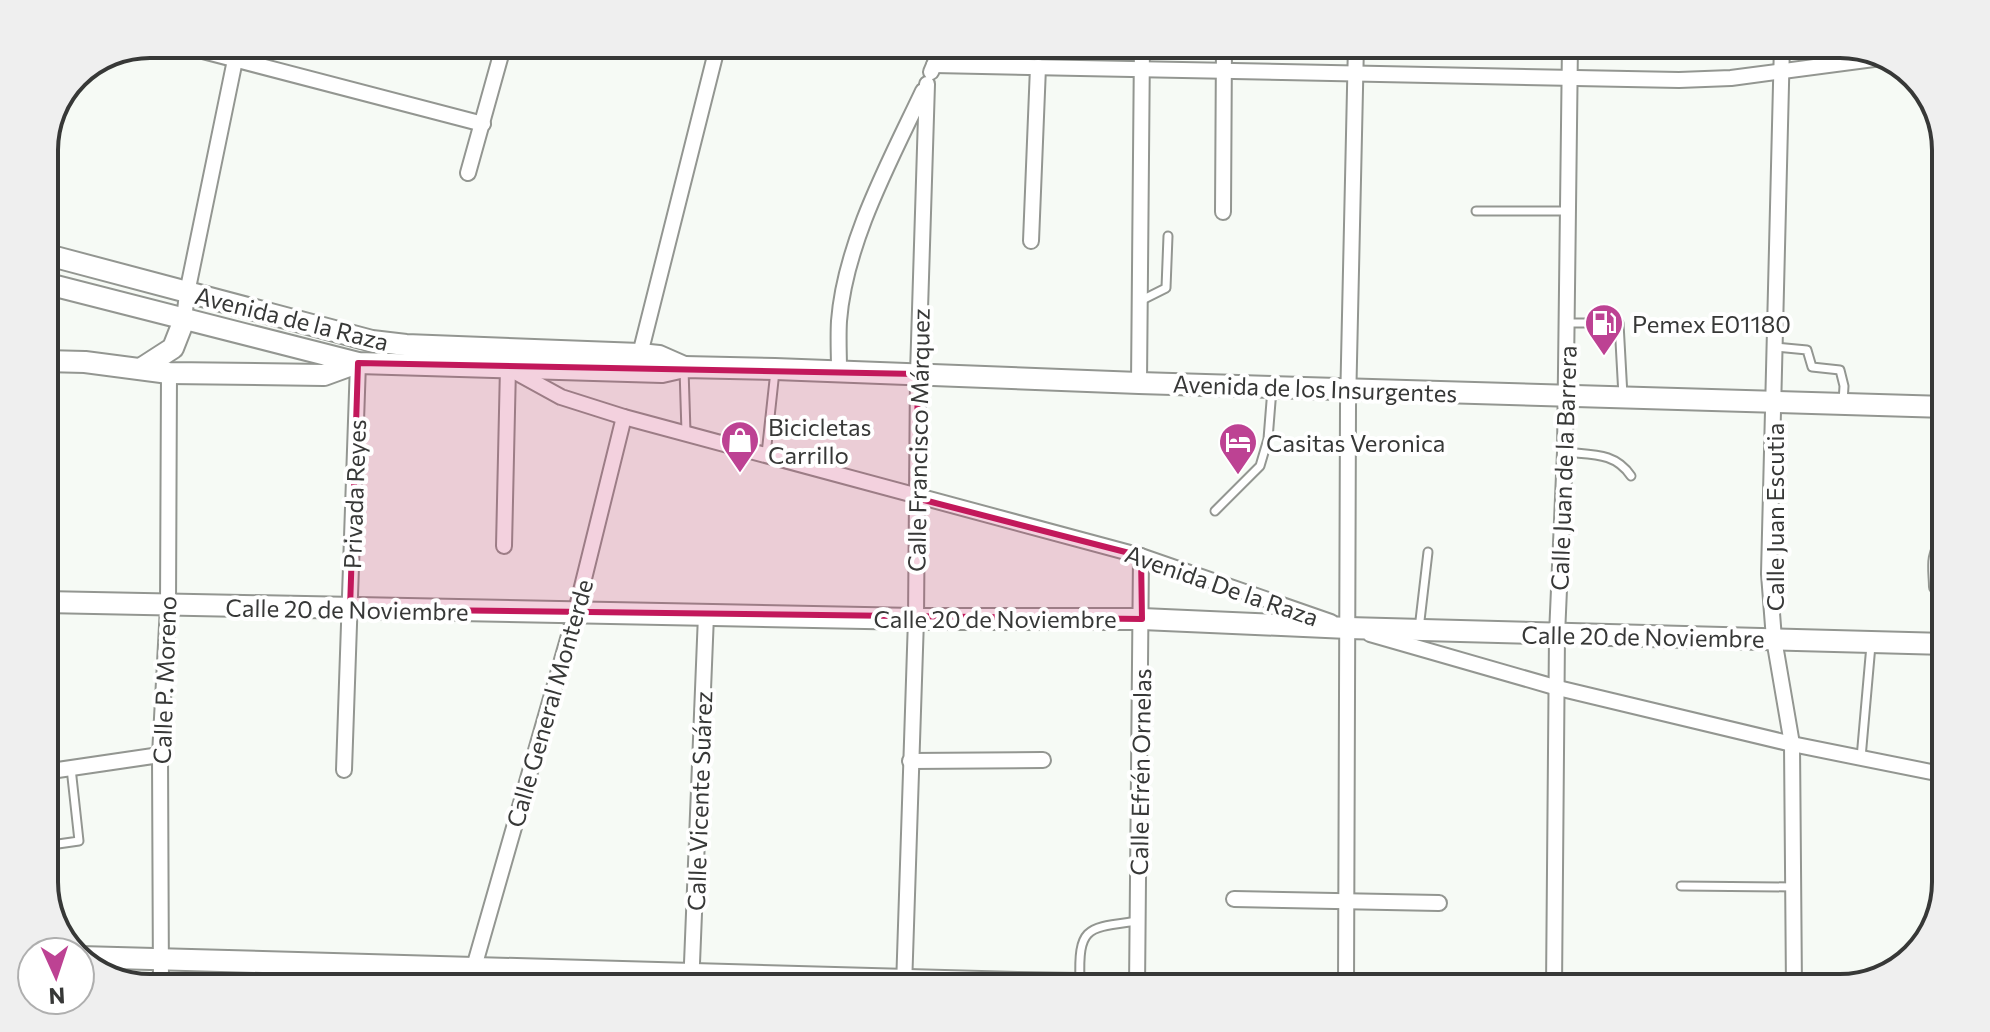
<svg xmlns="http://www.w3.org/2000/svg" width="1990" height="1032" font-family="Commissioner,sans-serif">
<rect width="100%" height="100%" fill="#f6faf5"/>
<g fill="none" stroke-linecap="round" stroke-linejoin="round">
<g stroke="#939691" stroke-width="11">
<g id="lane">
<path d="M1476,211H1568"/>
<path d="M1140,301L1166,288L1168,236"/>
<path d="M1567,323H1590"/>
<path d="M1609,323H1619L1623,396"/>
<path d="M1776,347L1807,350L1812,367L1840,370L1844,386L1843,402"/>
<path d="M684,369L686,432"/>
<path d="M1565,452C1592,455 1615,452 1631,476"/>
<path d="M766,454L775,371"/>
<path d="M1215,511L1260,466L1268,439L1272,389"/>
<path d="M1419,629L1428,552"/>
<path d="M1861,758L1871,645"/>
<path d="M44,846L79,841L71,768"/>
<path d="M1681,886L1794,887"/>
<path d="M1080,980C1078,925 1088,928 1138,921"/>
</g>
</g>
<g stroke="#939691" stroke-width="18">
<g id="street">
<path d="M176,44L483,124"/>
<path d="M1782,44L1769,574L1774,639L1792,744L1794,988"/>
<path d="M934,65L1679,80L1731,78L1889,57"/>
<path d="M931,72L943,44"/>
<path d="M468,173L504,44"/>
<path d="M1223,212L1224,44"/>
<path d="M1031,241L1038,67"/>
<path d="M184,320L187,293L235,60"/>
<path d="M638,362L718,44"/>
<path d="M508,368L561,397L624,417L1141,556L1331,622"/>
<path d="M839,371C839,354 838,338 839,321C845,243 890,161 923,91"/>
<path d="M1139,383L1142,44"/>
<path d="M504,546L508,367"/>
<path d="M1937,587C1937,572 1932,552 1946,543"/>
<path d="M1370,634L1558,688L1792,744L1946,775"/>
<path d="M910,761L1043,760"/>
<path d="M344,770L358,363"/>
<path d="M44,772L160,755"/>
<path d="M1234,899L1439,903"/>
<path d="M904,987L916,619L918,374L927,84"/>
<path d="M161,988L160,755L168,607L169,373"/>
<path d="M468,988L576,611L624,417"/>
<path d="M691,988L706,615"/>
<path d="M1137,988L1141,556"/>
<path d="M1346,988L1348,406L1356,44"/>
<path d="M1554,988L1557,635L1565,452L1570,44"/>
</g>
</g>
<g stroke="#939691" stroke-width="24">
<g id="secondary">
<path d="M44,254L372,341L406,345L640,354L659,356L684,367"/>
<path d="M44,283L358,363L662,372L684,367L775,369L1139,383L1946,407"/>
<path d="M44,361L85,362L169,373L324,375L357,363"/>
<path d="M142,368L173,348L184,320"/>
<path d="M44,602L916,619H1142L1348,628L1946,644"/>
<path d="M80,957L1018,983L1335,988"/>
</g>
</g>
<use href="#lane" stroke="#fff" stroke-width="7"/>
<use href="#street" stroke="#fff" stroke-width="14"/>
<use href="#secondary" stroke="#fff" stroke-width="20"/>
</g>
<path fill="#c2185b" fill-opacity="0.2" stroke="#c2185b" stroke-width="6" stroke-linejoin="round" d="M358,363L918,374L916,498L1141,556L1142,619L350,609Z"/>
<defs>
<g id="fuel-pin" transform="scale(2)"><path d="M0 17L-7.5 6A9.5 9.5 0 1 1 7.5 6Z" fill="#bd4293" stroke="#fff"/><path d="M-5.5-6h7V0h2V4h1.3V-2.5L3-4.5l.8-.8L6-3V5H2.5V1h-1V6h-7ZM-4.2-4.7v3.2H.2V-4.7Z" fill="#fff"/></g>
<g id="shop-pin" transform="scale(2)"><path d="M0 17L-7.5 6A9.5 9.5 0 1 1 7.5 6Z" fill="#bd4293" stroke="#fff"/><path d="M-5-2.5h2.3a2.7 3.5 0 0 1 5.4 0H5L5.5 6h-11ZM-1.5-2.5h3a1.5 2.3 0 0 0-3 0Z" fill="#fff"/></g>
<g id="hotel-pin" transform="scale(2)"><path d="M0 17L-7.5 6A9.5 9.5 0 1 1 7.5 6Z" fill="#bd4293" stroke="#fff"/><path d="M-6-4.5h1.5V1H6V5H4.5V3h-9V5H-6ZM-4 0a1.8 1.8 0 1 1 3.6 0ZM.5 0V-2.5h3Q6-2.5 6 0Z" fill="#fff"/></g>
</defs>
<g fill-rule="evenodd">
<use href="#fuel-pin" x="1604" y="323"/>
<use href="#shop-pin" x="740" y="440"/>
<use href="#hotel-pin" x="1238" y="442"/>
</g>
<g text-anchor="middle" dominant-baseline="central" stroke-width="8" stroke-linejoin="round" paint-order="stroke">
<g font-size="24" fill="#373837" stroke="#fff">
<text transform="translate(292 318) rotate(14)">Avenida de la Raza</text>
<text transform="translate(1315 388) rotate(2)">Avenida de los Insurgentes</text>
<text transform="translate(918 440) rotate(-89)">Calle Francisco Márquez</text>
<text transform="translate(1563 468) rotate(-88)">Calle Juan de la Barrera</text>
<text transform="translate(354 494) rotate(-88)">Privada Reyes</text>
<text transform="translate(1774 517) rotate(-90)">Calle Juan Escutia</text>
<text transform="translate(1222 585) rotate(19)">Avenida De la Raza</text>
<text transform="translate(347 609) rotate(1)">Calle 20 de Noviembre</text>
<text x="995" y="618">Calle 20 de Noviembre</text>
<text transform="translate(1643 636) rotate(1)">Calle 20 de Noviembre</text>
<text transform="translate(164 680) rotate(-88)">Calle P. Moreno</text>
<text transform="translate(549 703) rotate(-74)">Calle General Monterde</text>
<text transform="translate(1140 772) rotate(-89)">Calle Efrén Ornelas</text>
<text transform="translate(699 801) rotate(-88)">Calle Vicente Suárez</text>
</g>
<g font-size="24" fill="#373837" stroke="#fff" text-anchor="start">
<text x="1632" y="323">Pemex E01180</text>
<text x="768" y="426">Bicicletas<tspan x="768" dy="28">Carrillo</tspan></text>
<text x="1266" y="442">Casitas Veronica</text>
</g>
</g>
<path d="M0 0H1990V1032H0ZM150 58H1840A92 92 0 0 1 1932 150V882A92 92 0 0 1 1840 974H150A92 92 0 0 1 58 882V150A92 92 0 0 1 150 58Z" fill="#efefef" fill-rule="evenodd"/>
<path fill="none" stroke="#373837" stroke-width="4" d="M150 58H1840A92 92 0 0 1 1932 150V882A92 92 0 0 1 1840 974H150A92 92 0 0 1 58 882V150A92 92 0 0 1 150 58Z"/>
<g transform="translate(56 976) rotate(177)"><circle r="38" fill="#ffffff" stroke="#afafaf" stroke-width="2"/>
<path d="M0-6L14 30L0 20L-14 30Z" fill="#bd4293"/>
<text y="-12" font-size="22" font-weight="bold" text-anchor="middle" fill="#373837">N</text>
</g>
</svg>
